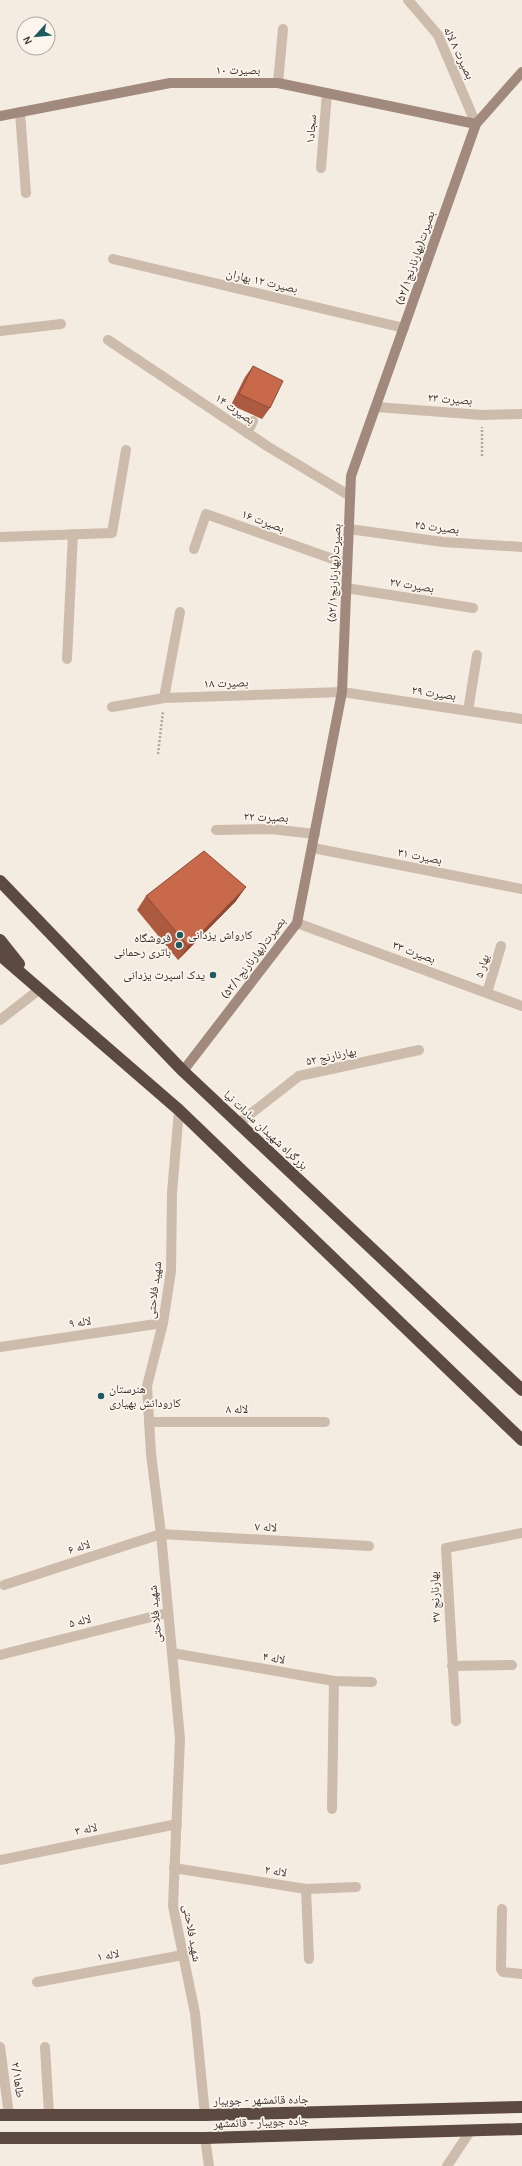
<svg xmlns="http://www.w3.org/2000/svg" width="522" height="2166" font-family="Karla,'Noto Naskh Arabic',sans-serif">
<rect width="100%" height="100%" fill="#f4ebe1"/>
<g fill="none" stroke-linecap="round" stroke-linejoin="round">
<g stroke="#b9a596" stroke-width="2.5" stroke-dasharray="2 2" stroke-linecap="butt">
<path d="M482,456V427"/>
<path d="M158,754L163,711"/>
</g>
<g stroke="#cdbbac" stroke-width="10">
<path d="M408,0L438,35L476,124"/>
<path d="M278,83L283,29"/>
<path d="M20,112L26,193"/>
<path d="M321,168L327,93"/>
<path d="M113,259L404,328"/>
<path d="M0,331L61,324"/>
<path d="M108,340L267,446L350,496"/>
<path d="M376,407L482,415L522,414"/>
<path d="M247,433L253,421"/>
<path d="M349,529L443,542L522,547"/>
<path d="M0,537L112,533L126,450"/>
<path d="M194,549L206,514L347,564"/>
<path d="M346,588L473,608"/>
<path d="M67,659L73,534"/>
<path d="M164,698L180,612"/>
<path d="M112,707L164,698L342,692L522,719"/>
<path d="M468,711L477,655"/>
<path d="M216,830L271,829L315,834"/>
<path d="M313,848L522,889"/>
<path d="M297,923L522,1006"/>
<path d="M487,993L501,946"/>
<path d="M0,1020L40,989"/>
<path d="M179,1110L172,1193L171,1271L163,1323L147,1386L151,1454L161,1534L180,1739L173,1906L195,2013L205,2115"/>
<path d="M239,1123L299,1076L419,1050"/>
<path d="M0,1347L163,1323"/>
<path d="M149,1422H325"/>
<path d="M4,1585L161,1534L369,1546"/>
<path d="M172,1653L334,1681L372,1682"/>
<path d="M0,1655L167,1613"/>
<path d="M452,1666L512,1665"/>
<path d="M456,1721L446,1548L522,1533"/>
<path d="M332,1809L334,1681"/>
<path d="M0,1860L177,1824"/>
<path d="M174,1868L306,1889L309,1959"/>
<path d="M306,1889L356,1887"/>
<path d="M502,1909L501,1969L503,1972L522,1974"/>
<path d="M37,1982L183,1955"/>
<path d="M0,2047L9,2115"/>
<path d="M45,2047L49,2114"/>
<path d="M205,2138L209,2166"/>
<path d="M447,2166L471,2130"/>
</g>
<g stroke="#a18a7d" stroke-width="10">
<path d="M0,116L170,83H278L476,124"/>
<path d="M183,1071L297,923L342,692L351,476L476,124L522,72"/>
</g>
<g stroke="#5c4a42" stroke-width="12">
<path d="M0,881L183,1071L522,1390"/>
<path d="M0,940L19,964"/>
<path d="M0,955L179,1110L522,1440"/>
<path d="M0,2115H205L522,2107"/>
<path d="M0,2138H205L522,2129"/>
</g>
</g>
<g fill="#ac5a40">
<path d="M253,366L270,408L262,419L231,405L245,377Z"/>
<path d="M146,896L236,901L178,960L137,910Z"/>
</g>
<path fill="#8c4a34" d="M246,887L236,901L178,960L188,946Z"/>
<g fill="#c8694b" stroke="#8c4a34">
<path d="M253,366L283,381L270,408L239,394Z"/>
<path d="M204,851L246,887L188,946L146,896Z"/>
</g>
<g fill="#1f5a5e" stroke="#fbf5ee" stroke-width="1.5">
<circle cx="180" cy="935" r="4"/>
<circle cx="179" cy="945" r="4"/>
<circle cx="213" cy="975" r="4"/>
<circle cx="101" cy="1396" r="4"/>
</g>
<g text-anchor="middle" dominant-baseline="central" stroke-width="3.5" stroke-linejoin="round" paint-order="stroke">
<g font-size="12" fill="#3b302b" stroke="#fbf5ee">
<text transform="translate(459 53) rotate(65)">بصیرت ۸ لاله</text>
<text x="238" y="70">بصیرت ۱۰</text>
<text transform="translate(311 129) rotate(-85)">سجاد۱</text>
<text transform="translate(415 258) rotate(-71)">بصیرت(بهارنارنج۵۲/۱)</text>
<text transform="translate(262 281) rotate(13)">بصیرت ۱۲ بهاران</text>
<text transform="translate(450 399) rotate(4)">بصیرت ۲۳</text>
<text transform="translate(235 409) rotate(34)">بصیرت ۱۴</text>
<text transform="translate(263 521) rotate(20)">بصیرت ۱۶</text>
<text transform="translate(437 527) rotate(7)">بصیرت ۲۵</text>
<text transform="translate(334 573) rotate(-87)">بصیرت(بهارنارنج۵۲/۱)</text>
<text transform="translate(412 585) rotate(9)">بصیرت ۲۷</text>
<text transform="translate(226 683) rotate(-2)">بصیرت ۱۸</text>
<text transform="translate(434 693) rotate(8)">بصیرت ۲۹</text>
<text transform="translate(266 817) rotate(2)">بصیرت ۲۲</text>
<text transform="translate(420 856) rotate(11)">بصیرت ۳۱</text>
<text transform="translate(414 952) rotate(20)">بصیرت ۳۳</text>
<text transform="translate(253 958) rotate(-53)">بصیرت(بهارنارنج۵۲/۱)</text>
<text transform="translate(482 966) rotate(-73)">بهار ۵</text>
<text transform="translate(331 1056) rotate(-12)">بهارنارنج ۵۲</text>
<text transform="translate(266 1130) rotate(43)">بزرگراه شهیدان سادات نیا</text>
<text transform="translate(154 1290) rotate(-83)">شهید فلاحتی</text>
<text transform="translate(80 1322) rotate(-8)">لاله ۹</text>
<text x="237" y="1409">لاله ۸</text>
<text transform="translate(266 1527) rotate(3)">لاله ۷</text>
<text transform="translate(79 1547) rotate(-18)">لاله ۶</text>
<text transform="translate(435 1597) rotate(-93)">بهارنارنج ۳۷</text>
<text transform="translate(155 1614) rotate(-95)">شهید فلاحتی</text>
<text transform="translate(80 1621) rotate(-14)">لاله ۵</text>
<text transform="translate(274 1658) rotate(10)">لاله ۴</text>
<text transform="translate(86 1829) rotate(-12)">لاله ۳</text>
<text transform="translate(276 1871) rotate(9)">لاله ۲</text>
<text transform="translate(192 1933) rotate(80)">شهید فلاحتی</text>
<text transform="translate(108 1955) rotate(-10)">لاله ۱</text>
<text transform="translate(18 2080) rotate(82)">طاها۲/۱</text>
<text transform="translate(261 2100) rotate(-1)">جاده قائمشهر - جویبار</text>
<text transform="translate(261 2122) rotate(-2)">جاده جویبار - قائمشهر</text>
</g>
<g font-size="12" fill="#3b302b" stroke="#fbf5ee" text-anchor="start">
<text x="188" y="935">کارواش یزدانی</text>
<text x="171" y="938" text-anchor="end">فروشگاه<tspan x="171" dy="14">باتری رحمانی</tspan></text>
<text x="205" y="975" text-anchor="end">یدک اسپرت یزدانی</text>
<text x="109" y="1389">هنرستان<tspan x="109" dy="14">کارودانش بهیاری</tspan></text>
</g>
</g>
<g transform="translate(36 36) rotate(243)"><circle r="19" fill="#fbf5ee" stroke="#aea6a0"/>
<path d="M0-3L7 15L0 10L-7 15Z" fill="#1f5a5e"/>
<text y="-6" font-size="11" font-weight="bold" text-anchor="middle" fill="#3b302b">N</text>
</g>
</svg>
